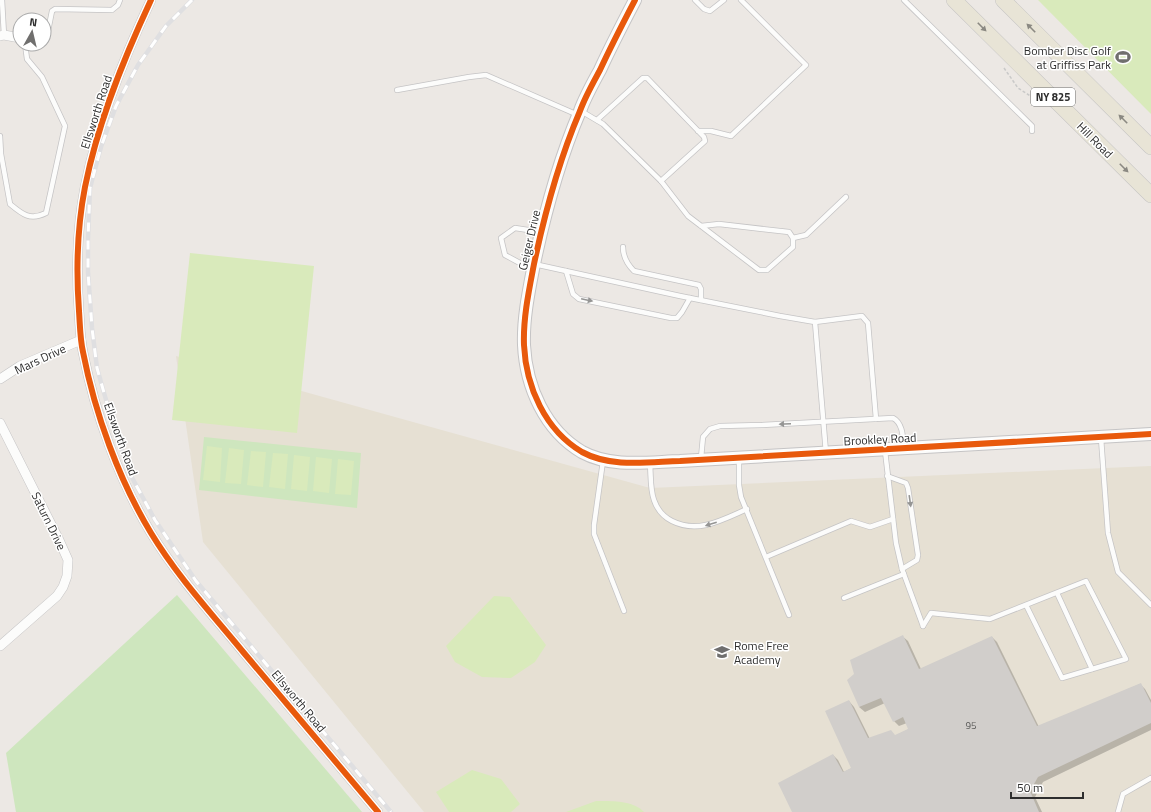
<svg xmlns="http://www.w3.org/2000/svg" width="1151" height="812" font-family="'Titillium Web',sans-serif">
<rect width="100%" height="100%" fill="#ece8e4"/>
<path fill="#e6e0d3" d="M176,356L650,488L1151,466V812H424L203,542Z"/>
<g fill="#cee6be">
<path d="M204,437L361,453L357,508L199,490Z"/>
<path d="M177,595L362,812H16L6,753Z"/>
</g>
<g fill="#d9eabb">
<path d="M1038,0H1151V114Z"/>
<path d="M190,253L314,266L297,433L172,420Z"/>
<path d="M207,446L222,448L220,482L203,480Z"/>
<path d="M229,448L244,450L241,484L225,483Z"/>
<path d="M251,451L266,452L263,487L247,485Z"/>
<path d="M273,453L288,454L285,489L269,487Z"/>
<path d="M294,455L310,457L307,491L291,489Z"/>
<path d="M316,457L332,459L329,493L313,491Z"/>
<path d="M338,459L354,461L351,495L335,494Z"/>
<path d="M494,596L510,597L546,645L535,662L511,678L482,677L455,662L446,646Z"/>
<path d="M472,770L501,779L520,804L511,812H449L436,792Z"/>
<path d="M596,801C611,801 633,800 644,812H566Z"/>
</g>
<path fill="#0003" d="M902,636L908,641L921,669L992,637L997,642L1039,727L1140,684L1145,689L1151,700V730L1043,782L1035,797L1042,812H793L833,755L838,760L844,772L852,768L849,701L854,707L870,739L895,736L909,729L907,723L899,726L894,721L885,703L865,712L859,707Z"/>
<path fill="#d1cecb" d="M903,635L919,669L992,636L1037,726L1141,683L1151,703V723L1038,777L1030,791L1039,812H792L778,783L833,754L843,772L851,768L825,711L849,700L868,738L891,730L895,735L908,729L903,717L893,722L881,698L859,707L847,680L854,674L850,660Z"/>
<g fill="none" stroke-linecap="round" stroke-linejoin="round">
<g stroke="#c5c4c5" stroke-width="6">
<g id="service">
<path d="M2,0L4,35"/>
<path d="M695,0L704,9L710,11L724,0"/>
<path d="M904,0L1032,126V131"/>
<path d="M44,35L48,31L52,11L55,9L112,10L118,5L120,0"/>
<path d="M397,90L469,77L486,75L578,115"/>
<path d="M581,111L603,124L661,181L688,216L759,270H767L793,247V238L789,232L719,224L701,226"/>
<path d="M597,120L643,78H647L704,137L705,141L661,181"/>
<path d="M698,131H711L731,136L806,65L741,0"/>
<path d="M0,136L1,154L10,204C22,214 30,221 46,213L65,126L42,77L27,59L25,44"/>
<path d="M793,238L806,235L846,197"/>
<path d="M623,247C623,257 627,264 634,271L699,285L701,289V300"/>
<path d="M534,264L680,296L780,316L815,322L826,453"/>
<path d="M531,269L505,255L501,238L515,228L541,232"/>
<path d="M566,271L573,294L579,299L671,318H677L682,312L690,298"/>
<path d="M815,322L862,316L868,323L876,419"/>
<path d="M1101,438L1108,533L1118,572L1151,605"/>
<path d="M885,451L896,543L902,569L923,626"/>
<path d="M701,458L703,437L710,429L720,426L762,425L893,418C903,423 903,438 904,448"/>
<path d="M739,459V485L741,497L789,615"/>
<path d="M603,461L594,525V534L624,611"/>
<path d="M650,464C651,476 650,489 654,500C657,509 664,517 672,521C698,534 722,520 747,509"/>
<path d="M887,476L906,483L908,488L918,555L917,560L902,569"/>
<path d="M766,557L851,521L870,527L893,519"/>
<path d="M1057,593L1092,669"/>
<path d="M844,598L904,574"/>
<path d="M923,626L931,613L990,619L1086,581L1126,659L1062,678L1026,605"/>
<path d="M1118,812L1123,794L1151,778"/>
</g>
</g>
<g stroke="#c5c4c5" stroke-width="10">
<g id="minor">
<path d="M151,0C123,60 98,122 85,187C77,228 76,270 79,311C80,325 80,339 83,352C95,414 119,480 151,533C177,576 212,614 244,653C289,706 333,759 378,812"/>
<path d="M0,36L4,35L20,38"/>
<path d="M0,379L20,366L81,340"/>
<path d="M0,423L59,540L68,560L67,576L63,587L57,596L0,646"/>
</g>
</g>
<g stroke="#c5c4c5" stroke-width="14">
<path id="tertiary" d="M635,0C623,23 611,46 600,70C593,83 585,97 580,111C559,160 545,212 534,264C529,290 523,318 524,345C526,387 545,430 582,452C611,468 648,462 680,461L1151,434"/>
</g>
<g stroke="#c6c5c4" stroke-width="16">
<g id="primary">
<path d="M954,0L1151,195"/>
<path d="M1003,0L1151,147"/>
</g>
</g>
<path stroke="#c9c9c8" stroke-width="1.5" stroke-dasharray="3 2" stroke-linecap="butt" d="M1004,68L1018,88L1035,99"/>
<use href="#service" stroke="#fcfcfb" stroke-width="4.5"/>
<use href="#minor" stroke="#fcfcfb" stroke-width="9"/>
<use href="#tertiary" stroke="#fcfcfb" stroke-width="12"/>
<use href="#primary" stroke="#e8e4d6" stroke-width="15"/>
<g stroke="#dfdfe1" stroke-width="4.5">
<path id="rail" d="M192,0L166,26L138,65L116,106L101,147L90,188L88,239V272L92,328L97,368L110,414L129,472L155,520L196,581L391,812"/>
</g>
<use href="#rail" stroke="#fff" stroke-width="3" stroke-dasharray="9" stroke-linecap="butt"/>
<g stroke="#fff" stroke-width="8">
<g id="cycleway">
<path d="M151,0C123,60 98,122 85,187C77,228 76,270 79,311C80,325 80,339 83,352C95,414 119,480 151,533C177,576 212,614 244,653C289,706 333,759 378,812"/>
<path d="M635,0C623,23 611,46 600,70C593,83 585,97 580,111C559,160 545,212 534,264C529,290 523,318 524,345C526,387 545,430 582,452C611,468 648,462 680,461L1151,434"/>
</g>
</g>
<use href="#cycleway" stroke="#e8590c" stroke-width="6"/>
</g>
<defs><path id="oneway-solid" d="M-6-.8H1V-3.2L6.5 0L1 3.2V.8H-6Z"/></defs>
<g fill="#8b8982">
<use href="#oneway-solid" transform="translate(982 27) rotate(45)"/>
<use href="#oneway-solid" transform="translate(1031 28) rotate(-135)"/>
<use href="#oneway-solid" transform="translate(1123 119) rotate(-135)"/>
<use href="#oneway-solid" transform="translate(1124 168) rotate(45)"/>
</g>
<g fill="#959594">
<use href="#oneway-solid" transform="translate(587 300) rotate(12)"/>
<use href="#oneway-solid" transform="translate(785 424) rotate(177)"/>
<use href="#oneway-solid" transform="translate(910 501) rotate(82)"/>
<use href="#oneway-solid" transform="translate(711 524) rotate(163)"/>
</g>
<defs>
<g id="stadium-bare" transform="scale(1.2)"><path d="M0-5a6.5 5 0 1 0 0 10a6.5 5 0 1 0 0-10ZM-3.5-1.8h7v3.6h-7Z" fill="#706f6e" stroke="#fff" stroke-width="2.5" paint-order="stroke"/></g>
<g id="school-bare" transform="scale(1.2)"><path d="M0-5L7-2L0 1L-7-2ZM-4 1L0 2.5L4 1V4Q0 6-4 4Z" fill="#706f6e" stroke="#fff" stroke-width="2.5" paint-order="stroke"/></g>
</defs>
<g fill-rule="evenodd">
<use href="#stadium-bare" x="1123" y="57"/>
<use href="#school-bare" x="722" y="652"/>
</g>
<g text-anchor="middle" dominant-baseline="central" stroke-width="3" stroke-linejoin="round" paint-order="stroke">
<g font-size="10" fill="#585857">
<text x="971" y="725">95</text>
</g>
<rect fill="#fff" stroke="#6d6d6d" stroke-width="1" x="1031" y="88" width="44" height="18" rx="3"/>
<g font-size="11" font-weight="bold" fill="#2e2e2e">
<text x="1053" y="97">NY 825</text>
</g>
<g font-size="12" fill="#2e2e2e" stroke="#fff" text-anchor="end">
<text x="1111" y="50">Bomber Disc Golf<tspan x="1111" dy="14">at Griffiss Park</tspan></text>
<text x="734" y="645" text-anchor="start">Rome Free<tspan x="734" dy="14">Academy</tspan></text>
</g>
<g font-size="12" fill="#2e2e2e" stroke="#fff">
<text transform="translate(96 112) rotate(-72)">Ellsworth Road</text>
<text transform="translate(1095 140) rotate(45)">Hill Road</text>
<text transform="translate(529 240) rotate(-77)">Geiger Drive</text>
<text transform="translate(40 359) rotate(-25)">Mars Drive</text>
<text transform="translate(121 439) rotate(70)">Ellsworth Road</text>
<text transform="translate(880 439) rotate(-3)">Brookley Road</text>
<text transform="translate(49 521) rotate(64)">Saturn Drive</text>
<text transform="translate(299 701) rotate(50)">Ellsworth Road</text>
</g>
</g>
<g transform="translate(32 32) rotate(8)"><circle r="19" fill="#ffffff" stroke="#ababab"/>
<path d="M0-3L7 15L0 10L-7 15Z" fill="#706f6e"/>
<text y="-6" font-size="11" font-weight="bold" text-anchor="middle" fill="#2e2e2e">N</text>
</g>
<path d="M1011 792v6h72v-6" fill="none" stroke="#2e2e2e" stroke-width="2"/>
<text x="1017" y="792" font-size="12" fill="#2e2e2e" stroke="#ffffff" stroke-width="3" paint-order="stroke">50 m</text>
</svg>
